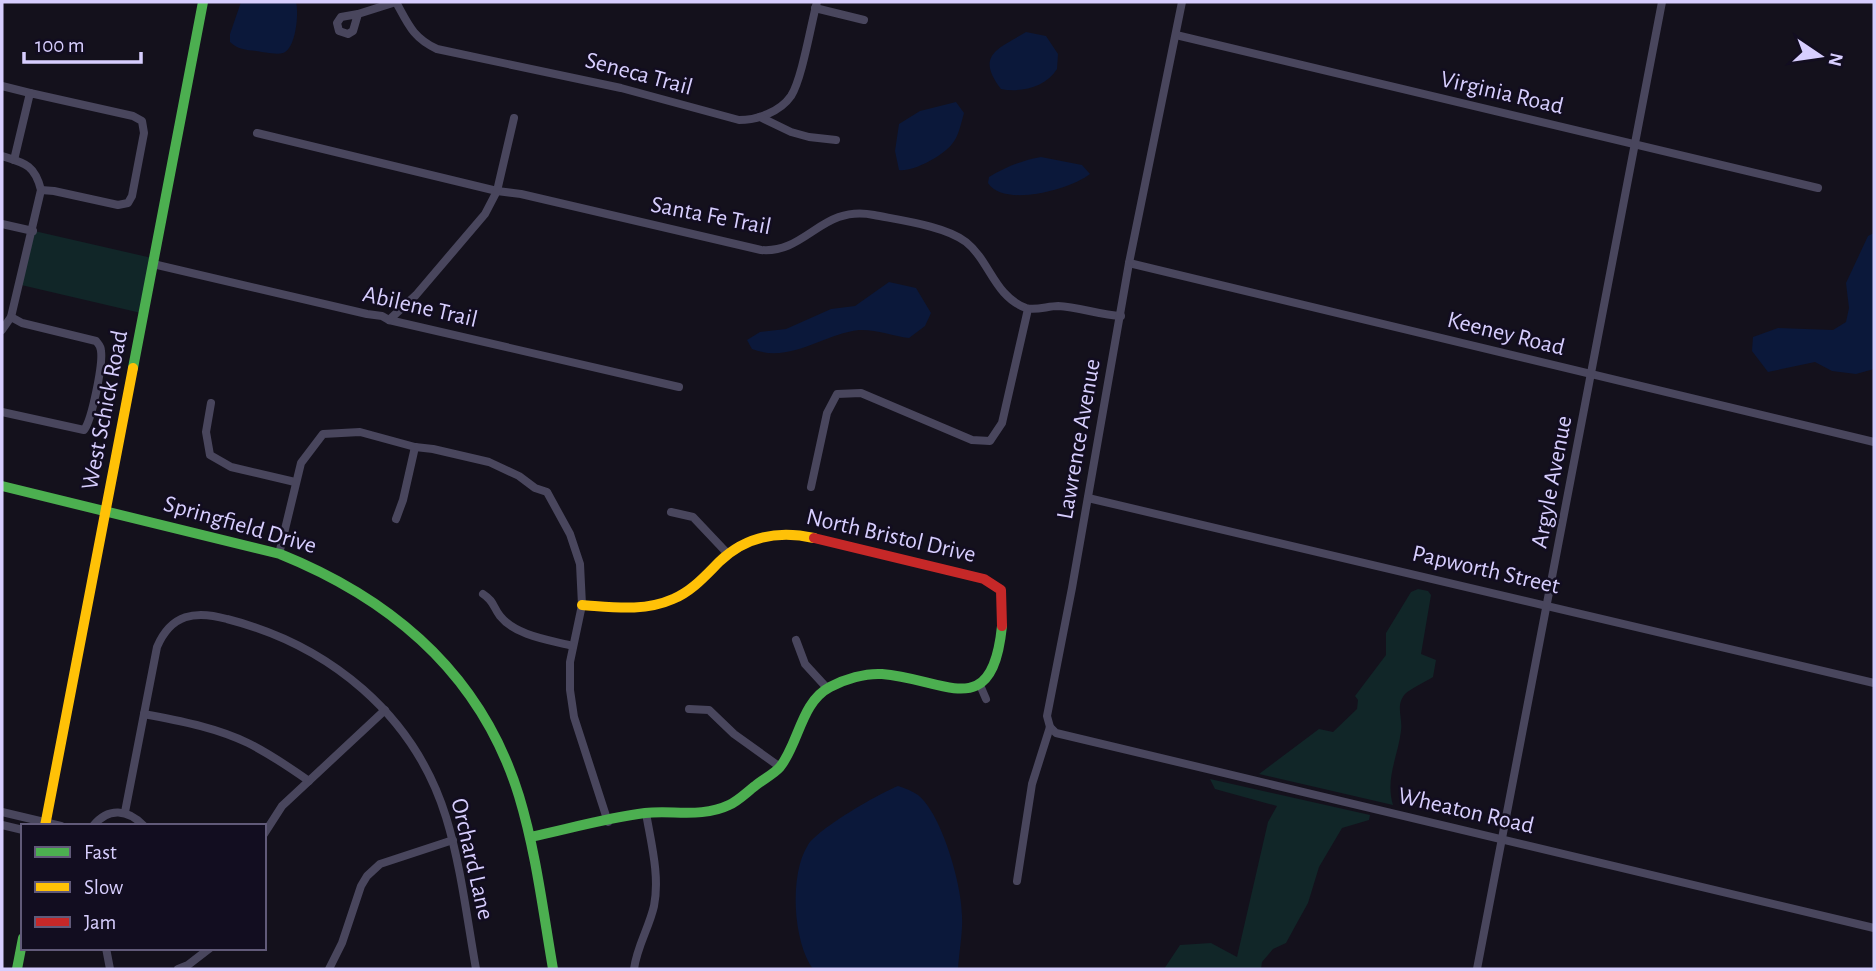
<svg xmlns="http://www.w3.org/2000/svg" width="1876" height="971" font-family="'Alegreya Sans',sans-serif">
<rect width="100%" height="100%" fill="#14111c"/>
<g fill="#112628">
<path d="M30,230L152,258L141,313L17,284Z"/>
<path d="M1418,589L1428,591L1431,595L1421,654L1436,660L1433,677C1425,682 1410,689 1405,694C1395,706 1403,717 1401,731C1398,756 1385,779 1393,805L1259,774L1319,729L1333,732L1357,709L1358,700L1355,696L1386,655V633L1411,592Z"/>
<path d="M1210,779L1370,815L1369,820L1342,828L1319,867L1308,903L1298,921L1286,943L1273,949L1262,962L1261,969H1164L1180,945L1211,943L1237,957L1268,822L1277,806L1215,789Z"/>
</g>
<g fill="#0b183a">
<path d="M241,2H296C299,13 296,49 283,53C276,55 263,52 256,51C246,50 237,49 230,42V34Z"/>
<path d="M1026,32L1046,36L1058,54L1057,69C1046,87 1021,93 1001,89C975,55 998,49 1026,32Z"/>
<path d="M956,102L964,113C961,123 959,136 952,144C943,156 913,172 899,170L895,151L899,124L920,111Z"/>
<path d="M1041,157L1082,165L1090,174C1071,189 1004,208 988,183L989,177C1006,167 1023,160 1041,157Z"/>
<path d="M1874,233V369L1856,374L1832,371L1815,362L1768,372L1752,351L1753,337L1778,328L1833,330L1846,322L1849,308L1846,283L1868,236Z"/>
<path d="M889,282L916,288L931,313L925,326L909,338C893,336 875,329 859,330C823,334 790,364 752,349L747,340L760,332L786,329L831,309L855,306Z"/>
<path d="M898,786C905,788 912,791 918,795C942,814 962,886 962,915C963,933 959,951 958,969H813C793,942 789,874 808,845C819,828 878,794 898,786Z"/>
</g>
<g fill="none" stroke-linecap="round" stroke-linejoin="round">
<g stroke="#49465d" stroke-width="8">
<path d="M396,2C408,24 413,38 437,49L621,88L739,120C757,120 780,112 791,96C802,79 811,24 817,2"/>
<path d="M815,8L864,20"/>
<path d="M358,14L353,31L348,34L339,31L337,23L341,17L358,14L396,2"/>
<path d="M1176,35L1818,188"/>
<path d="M2,86L30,93"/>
<path d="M760,117L791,132L809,137L836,140"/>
<path d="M257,133L497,191L521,194L761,250C806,254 822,204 874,215C899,220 946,226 966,242C990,261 994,296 1026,308C1035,311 1048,306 1058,306C1079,307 1100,315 1121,316"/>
<path d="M2,156C25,163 35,165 41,190L11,317L2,330"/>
<path d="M14,160L30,93L133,116L142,121L144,133L132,196L128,203L118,205L54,191L41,190"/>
<path d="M2,224L33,231"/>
<path d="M1129,263L1874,442"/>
<path d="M153,264L367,314L382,316L389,320L679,387"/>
<path d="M389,320L416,295L485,214L497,191L514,118"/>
<path d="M211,403L206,432L210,455L231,467L295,482"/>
<path d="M2,412L84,430C92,420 103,364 101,351C101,346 99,345 96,341L22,323L11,317"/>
<path d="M811,487L827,413L837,394L861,393L972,440L990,441L1002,423L1028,309"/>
<path d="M1088,498L1874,683"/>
<path d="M671,512L693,517L728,554"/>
<path d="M396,519L403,500L415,447"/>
<path d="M279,554L301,463L323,434L360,432L415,447L433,449L489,462L519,476L535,488L547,492L570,534L580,564L582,605L570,662V690L574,717L608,822"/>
<path d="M483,594C494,601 493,607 500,616C516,636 550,640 573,646"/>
<path d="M796,640L805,664L827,688"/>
<path d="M980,685L986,699"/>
<path d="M689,709L709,710L734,734L780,767"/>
<path d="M144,714C180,721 215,727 248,743C270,754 289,767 309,781"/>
<path d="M1050,727L1056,733L1874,928"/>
<path d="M2,812L61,826"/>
<path d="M125,812L157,647C171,614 195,610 227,619C329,645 414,714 446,817C461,866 467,919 476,969"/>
<path d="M2,825L23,830"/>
<path d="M93,826C108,807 128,809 144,826"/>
<path d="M264,834L282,806L385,710"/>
<path d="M1017,881L1032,784L1050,727L1047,716L1072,588L1129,263L1182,2"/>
<path d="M106,948L110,969"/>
<path d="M178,969L188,965L210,948"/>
<path d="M329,969L342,943L361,886L367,876L380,864L453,840"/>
<path d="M634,969C637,946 649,928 654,906C660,876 651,843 646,813"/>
<path d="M1477,969L1662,2"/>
</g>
<g stroke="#4caf50" stroke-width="10">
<path d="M133,368L203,2"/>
<path d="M2,486L280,554C394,600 482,676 519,796C536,852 543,911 553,969"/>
<path d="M530,837C568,829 606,818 645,813C673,810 702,818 729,805C738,801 747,792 755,786C762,780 774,774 780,767C799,743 801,702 830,687C845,679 865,673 882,674C946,679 992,724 1002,626"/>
<path d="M17,969L23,938"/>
</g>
<g stroke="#ffc107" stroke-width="10">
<path d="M582,605C612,607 644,612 673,599C692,591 705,576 719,562C746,536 778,530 814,538"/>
<path d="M45,826L133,368"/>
</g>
<path stroke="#c62828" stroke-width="10" d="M814,538L984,579L1001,590L1002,626"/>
</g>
<g text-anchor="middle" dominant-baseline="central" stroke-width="5" stroke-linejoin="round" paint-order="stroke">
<g font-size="24" fill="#d7cefe" stroke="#120d20">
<text transform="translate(639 74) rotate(15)">Seneca Trail</text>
<text transform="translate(1502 93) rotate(13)">Virginia Road</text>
<text transform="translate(711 216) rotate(11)">Santa Fe Trail</text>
<text transform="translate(420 307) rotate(13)">Abilene Trail</text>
<text transform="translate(1506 334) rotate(14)">Keeney Road</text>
<text transform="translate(105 410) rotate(-79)">West Schick Road</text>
<text transform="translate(1079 439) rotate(-80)">Lawrence Avenue</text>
<text transform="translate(1552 482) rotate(-79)">Argyle Avenue</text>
<text transform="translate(240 525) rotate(16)">Springfield Drive</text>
<text transform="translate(891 536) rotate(13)">North Bristol Drive</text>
<text transform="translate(1486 570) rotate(13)">Papworth Street</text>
<text transform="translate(1466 811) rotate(13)">Wheaton Road</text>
<text transform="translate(472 859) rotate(77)">Orchard Lane</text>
</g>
</g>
<rect width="1876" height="971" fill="none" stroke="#d7cefe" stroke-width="7"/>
<rect x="21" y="824" width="245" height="126" fill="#120d20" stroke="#615a79" stroke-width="2"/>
<rect x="35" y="847" width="35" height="10" fill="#4caf50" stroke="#615a79" stroke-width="2"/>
<text x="84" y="859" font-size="21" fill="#d7cefe">Fast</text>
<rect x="35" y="882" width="35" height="10" fill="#ffc107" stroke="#615a79" stroke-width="2"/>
<text x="84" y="894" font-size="21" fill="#d7cefe">Slow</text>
<rect x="35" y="917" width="35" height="10" fill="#c62828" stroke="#615a79" stroke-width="2"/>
<text x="84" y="929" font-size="21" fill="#d7cefe">Jam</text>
<g transform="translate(1820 56) rotate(103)" stroke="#120d20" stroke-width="5" paint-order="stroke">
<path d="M0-5L12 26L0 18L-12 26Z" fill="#d7cefe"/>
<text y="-10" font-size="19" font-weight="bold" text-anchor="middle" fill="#d7cefe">N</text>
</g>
<path d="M24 52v10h117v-10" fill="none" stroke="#d7cefe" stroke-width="3.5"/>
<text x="35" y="52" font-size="21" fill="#d7cefe" stroke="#120d20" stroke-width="5" paint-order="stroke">100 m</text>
</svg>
